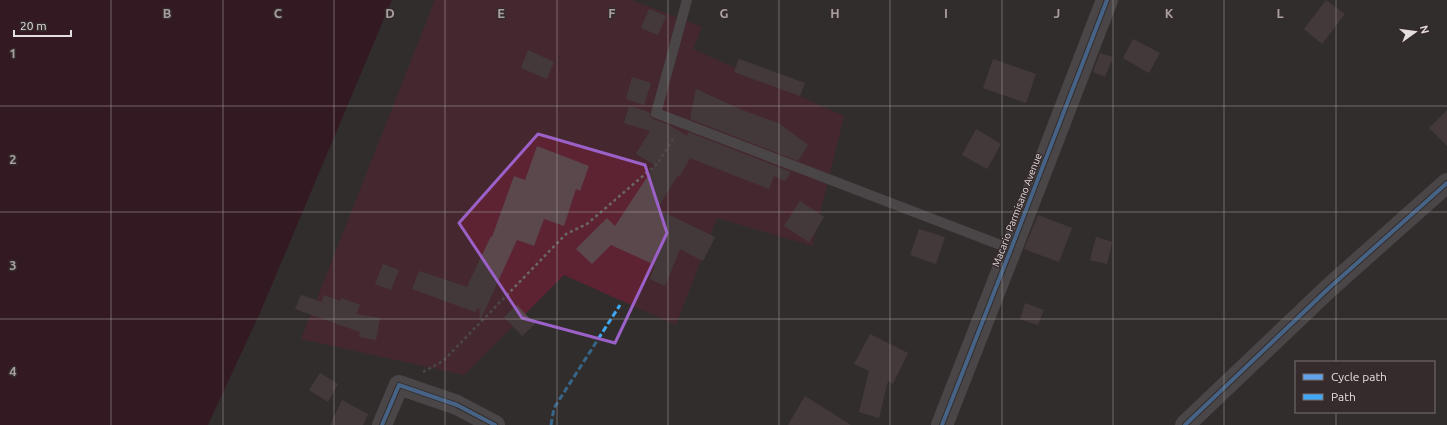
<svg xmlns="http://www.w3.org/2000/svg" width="1447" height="425" font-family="Ubuntu,sans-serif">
<rect width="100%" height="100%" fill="#322d2d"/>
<path fill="#5e2332" d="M435,0H632L702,27L693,49L844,116L812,246L717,218L676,325L564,275L464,375L301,339Z"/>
<path fill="#370414" d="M0,0H392L260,313L208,425H0Z"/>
<g fill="#5a484c">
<path d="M1326,0L1345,14L1322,44L1304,29Z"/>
<path d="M649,9L666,16L658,35L641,28Z"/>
<path d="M1133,39L1160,53L1149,73L1123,58Z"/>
<path d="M528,50L554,62L547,79L521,68Z"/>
<path d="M1100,53L1113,57L1105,77L1093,72Z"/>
<path d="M739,59L805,83L800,96L734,72Z"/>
<path d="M993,59L1036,74L1026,103L983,88Z"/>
<path d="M632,77L651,83L644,105L626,99Z"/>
<path d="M696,89L742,110L780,124L808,145L798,161L690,119Z"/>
<path d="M629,106L646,111L650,113L651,117L653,119L669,125L687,136L688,132L791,172L785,181L774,176L769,189L690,158L680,176L678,175L657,209L715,237L703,261L680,249L665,286L650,279L655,265L611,245L592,264L576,249L607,218L615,226L655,165L636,154L650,131L624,123Z"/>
<path d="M1447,110V146L1429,128Z"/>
<path d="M976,129L1001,144L987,169L962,155Z"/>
<path d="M537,146L589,166L580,191L576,189L564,226L544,219L534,246L517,240L480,321L479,307L475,312L412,289L419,271L467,287L491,236L492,237L514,176L525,180Z"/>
<path d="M800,201L824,217L809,242L784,226Z"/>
<path d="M1038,215L1072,228L1059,262L1024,249Z"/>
<path d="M919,229L945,237L936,264L910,255Z"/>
<path d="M1096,237L1112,242L1107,264L1090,260Z"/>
<path d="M383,264L399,270L391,290L375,284Z"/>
<path d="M301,295L322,302L324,295L340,301L341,298L360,305L356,314L380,318L376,340L359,337L360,332L295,309Z"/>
<path d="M1025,303L1044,310L1038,325L1020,319Z"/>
<path d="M517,305L535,324L522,336L504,317Z"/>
<path d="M870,334L908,353L893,384L888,381L879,418L859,412L869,371L854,364Z"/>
<path d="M320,373L338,384L328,402L309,390Z"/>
<path d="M805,396L851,425H788Z"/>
<path d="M342,400L368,414L363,425H330Z"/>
</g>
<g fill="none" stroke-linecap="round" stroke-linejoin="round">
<path stroke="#6a6767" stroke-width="2.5" stroke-dasharray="3 3" stroke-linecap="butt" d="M423,372L443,361L566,234L587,224L658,163L675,136"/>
<path stroke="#686364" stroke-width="10" d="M687,0L656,113L1011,249"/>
<g stroke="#686364" stroke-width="20">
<path d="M382,425L399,385L457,405L495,425"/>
<path d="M1185,425L1329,288L1447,183"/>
</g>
<path stroke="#686364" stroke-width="22" d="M942,425L1011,249L1107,0"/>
<path stroke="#3fa9f5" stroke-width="3" stroke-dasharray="6 3" stroke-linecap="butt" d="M551,425L554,408L620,305"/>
<g stroke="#352a2c" stroke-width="6">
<g id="cycleway">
<path d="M382,425L399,385L457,405L495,425"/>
<path d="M942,425L1011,249L1107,0"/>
<path d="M1185,425L1329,288L1447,183"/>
</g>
</g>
<use href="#cycleway" stroke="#60a3ed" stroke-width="4"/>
</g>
<path d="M0 0H1447V425H0ZM538,134L645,165L667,233L615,343L522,318L459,223Z" fill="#322d2d" fill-opacity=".55" fill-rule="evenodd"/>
<path fill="none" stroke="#9b61c9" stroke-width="3" stroke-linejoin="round" d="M538,134L645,165L667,233L615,343L522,318L459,223Z"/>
<path fill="none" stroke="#a6a0a1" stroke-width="1" stroke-opacity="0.55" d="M111,0V425M223,0V425M334,0V425M445,0V425M557,0V425M668,0V425M779,0V425M890,0V425M1002,0V425M1113,0V425M1224,0V425M1336,0V362M0,106H1447M0,212H1447M0,319H1447M1336,412V425"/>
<g text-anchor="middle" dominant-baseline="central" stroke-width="3" stroke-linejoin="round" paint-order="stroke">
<g font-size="10" fill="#e5dedf" stroke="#352a2c">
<text transform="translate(1017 210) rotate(-69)">Macario Parmisano Avenue</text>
</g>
</g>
<g font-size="13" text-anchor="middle" font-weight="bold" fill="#a6a0a1" stroke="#352a2c" stroke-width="3" stroke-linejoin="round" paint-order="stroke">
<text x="167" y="18">B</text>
<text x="278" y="18">C</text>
<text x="390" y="18">D</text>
<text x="501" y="18">E</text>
<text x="612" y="18">F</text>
<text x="724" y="18">G</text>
<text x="835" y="18">H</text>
<text x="946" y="18">I</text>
<text x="1057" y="18">J</text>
<text x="1169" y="18">K</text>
<text x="1280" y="18">L</text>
<text x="13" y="58">1</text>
<text x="13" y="164">2</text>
<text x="13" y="270">3</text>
<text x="13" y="376">4</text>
</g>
<rect x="1295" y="361" width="140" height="52" fill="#352a2c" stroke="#7b7274"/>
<rect x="1303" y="374" width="20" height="6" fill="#60a3ed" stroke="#7b7274"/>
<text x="1331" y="381" font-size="12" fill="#e5dedf">Cycle path</text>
<rect x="1303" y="394" width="20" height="6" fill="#3fa9f5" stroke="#7b7274"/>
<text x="1331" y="401" font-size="12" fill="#e5dedf">Path</text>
<g transform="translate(1415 32) rotate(76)" stroke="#352a2c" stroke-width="3" paint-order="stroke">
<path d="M0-3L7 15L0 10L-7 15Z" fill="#e5dedf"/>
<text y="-6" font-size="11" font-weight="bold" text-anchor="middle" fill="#e5dedf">N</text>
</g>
<path d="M14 30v6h57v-6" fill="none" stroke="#e5dedf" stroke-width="2"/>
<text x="20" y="30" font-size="12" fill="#e5dedf" stroke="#352a2c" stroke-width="3" paint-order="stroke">20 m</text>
</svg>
